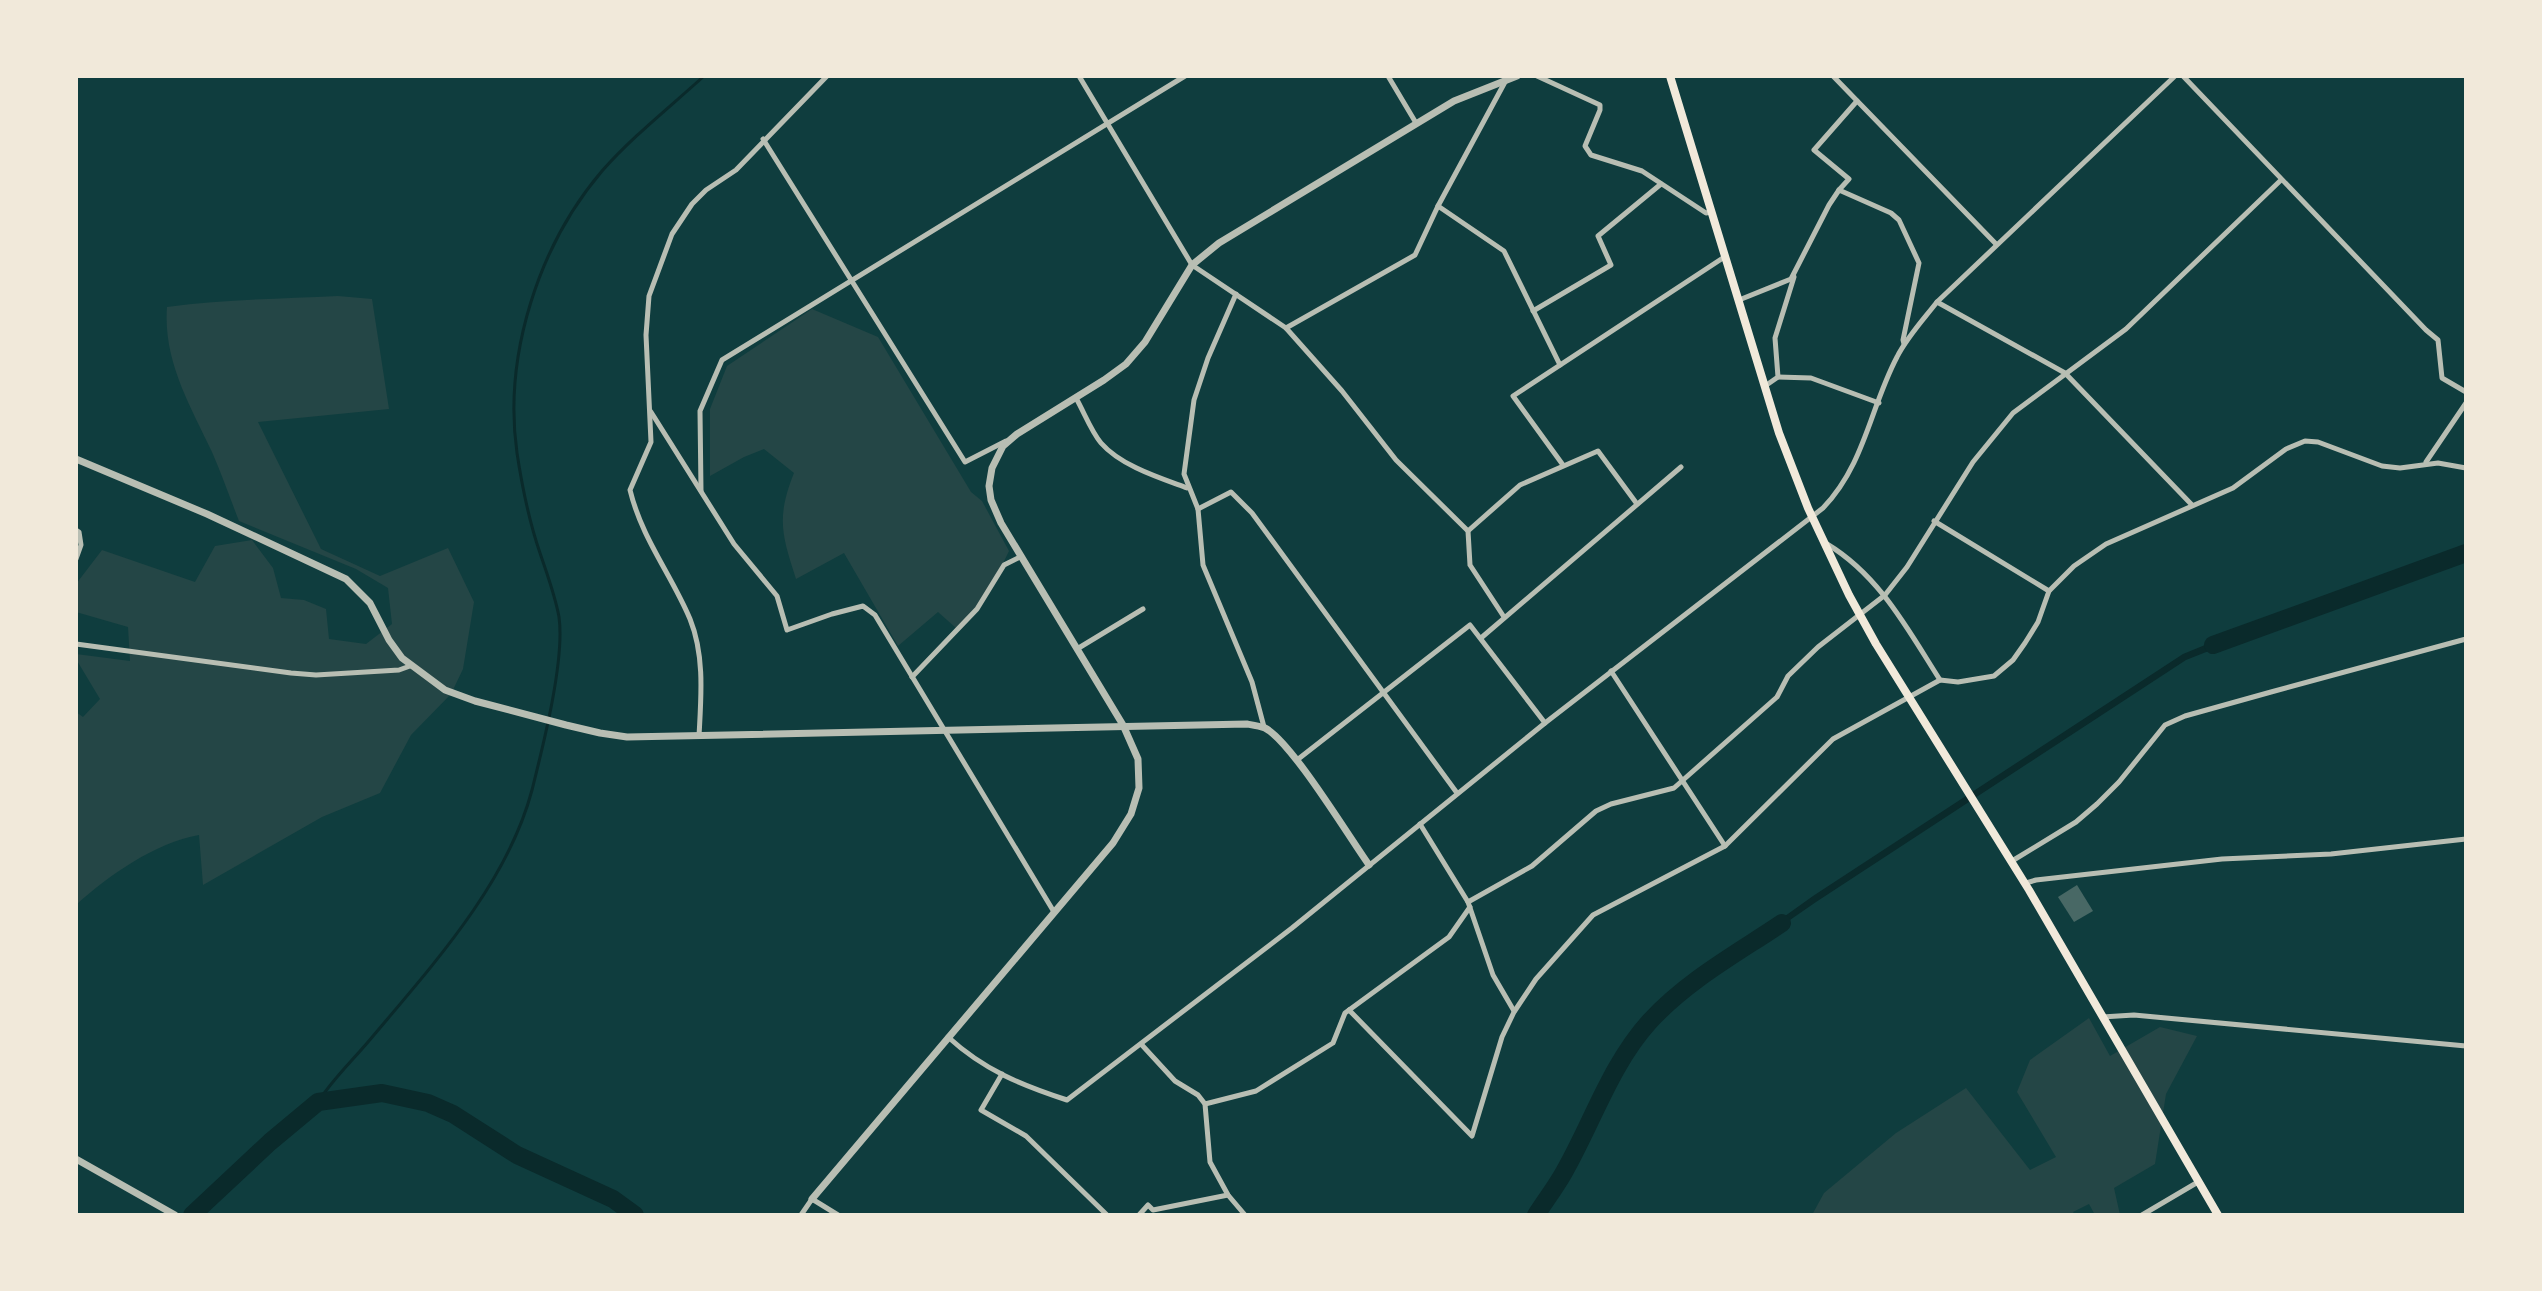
<svg xmlns="http://www.w3.org/2000/svg" width="2542" height="1291" font-family="Jost,sans-serif">
<rect width="100%" height="100%" fill="#0f3d3e"/>
<g fill="#244646">
<path d="M338,296L372,299L389,409L258,422L321,549L380,576L448,548L474,602L463,669L451,694L411,735L380,793L322,817L203,885L199,835C155,843 109,875 76,905V712L83,717L100,699L76,659V654L130,661L128,627L76,612V584L102,550L195,582L215,546L252,540L273,568L281,598L304,600L326,609L329,639L366,644L392,624L388,588L356,569L239,521C230,498 222,475 212,452C190,405 163,361 167,307C224,299 280,299 338,296Z"/>
<path d="M812,309L878,337L971,492L982,501L1009,551L988,594L956,628L938,612L898,646L844,553L796,579C782,535 776,518 794,473L764,449L744,457L710,476V409L727,366Z"/>
<path d="M2089,1018L2110,1056L2160,1027L2197,1036L2166,1094L2155,1164L2114,1188L2120,1215H2095L2089,1204L2073,1212L2075,1215H1812L1824,1193L1896,1133L1966,1088L2030,1170L2056,1157L2017,1092L2030,1060Z"/>
</g>
<path fill="#0a2a2b" d="M2232,634L2234,641L2186,660L1816,902L1764,938L1761,933L1813,896L2183,654Z"/>
<g fill="none" stroke-linecap="round" stroke-linejoin="round">
<path stroke="#0a2a2b" stroke-width="3" d="M318,1102C332,1080 351,1062 368,1042C430,968 507,885 532,790C543,746 565,660 559,617C555,595 547,574 540,553C529,521 522,486 517,453C503,355 539,245 602,171C633,136 670,107 704,76"/>
<g stroke="#0a2a2b" stroke-width="18">
<path d="M2213,645L2466,553"/>
<path d="M192,1215L270,1142L318,1102L382,1093L428,1103L453,1114L517,1155L613,1199L635,1215"/>
<path d="M1536,1215C1545,1201 1555,1188 1563,1174C1592,1124 1610,1065 1650,1021C1688,980 1736,954 1782,923"/>
</g>
</g>
<path fill="#486865" d="M2077,885L2093,911L2074,922L2058,897Z"/>
<g fill="none" stroke-linecap="round" stroke-linejoin="round">
<g stroke="#b8beb3" stroke-width="5">
<path d="M1079,76L1192,265L1286,328L1342,391L1396,460L1468,531L1470,565L1504,617"/>
<path d="M1388,76L1416,123"/>
<path d="M1537,76L1600,105V110L1585,146L1591,155L1642,171L1706,213L1711,212"/>
<path d="M1833,76L1996,244"/>
<path d="M2183,76L2426,330L2438,340L2442,378L2466,392"/>
<path d="M1857,101L1814,150L1849,179L1839,190L1891,213L1899,220L1919,263L1903,340L1904,344"/>
<path d="M763,139L965,462L1006,441"/>
<path d="M1438,206L1504,251L1560,365"/>
<path d="M1236,294L1208,358L1194,400L1184,474L1198,509L1203,565L1252,682L1264,727"/>
<path d="M1739,300L1791,279L1829,205L1839,190"/>
<path d="M1937,302L2065,373L2192,505"/>
<path d="M1533,311L1611,265L1598,236L1661,184"/>
<path d="M1286,328L1415,255L1438,206L1505,82"/>
<path d="M1778,377L1811,378L1879,403"/>
<path d="M1765,386L1778,377L1775,338L1794,277"/>
<path d="M1076,398C1084,412 1091,431 1101,443C1121,466 1160,478 1187,488"/>
<path d="M651,412L734,544L777,596L787,630L832,614L863,606L875,615L1054,912"/>
<path d="M2426,462L2466,403"/>
<path d="M1563,465L1513,396L1726,256"/>
<path d="M701,491L700,411L722,360L1185,76"/>
<path d="M1198,509L1231,492L1252,513L1457,793"/>
<path d="M1934,521L2049,591"/>
<path d="M76,530L79,532L81,545L76,559"/>
<path d="M1468,531L1520,485L1598,451L1637,504"/>
<path d="M1827,544C1880,576 1908,630 1940,680"/>
<path d="M1481,638L1681,467"/>
<path d="M76,644L291,673L316,675L399,670L410,666"/>
<path d="M1077,649L1143,609"/>
<path d="M1611,671L1725,846"/>
<path d="M912,677L977,609L1004,565L1020,557"/>
<path d="M699,736C701,698 705,656 690,619C671,574 642,539 630,490L651,442L646,335L649,296L672,234L692,204L706,190L736,170L827,76"/>
<path d="M1297,760L1470,625L1545,723"/>
<path d="M1420,824L1468,902L1493,975L1514,1011"/>
<path d="M2012,861L2076,822L2097,804L2119,782L2165,725L2185,716L2271,692L2466,639"/>
<path d="M2026,883L2036,880L2222,859L2331,854L2466,839"/>
<path d="M1468,902L1532,866L1596,811L1611,804L1674,788L1777,697L1788,676L1818,647L1885,595L1907,567L1973,462L2013,413L2126,329L2281,180"/>
<path d="M1349,1010L1472,1136L1502,1037L1514,1012L1536,979L1593,915L1725,846L1833,739L1940,680L1958,682L1994,676L2013,660L2025,643L2038,622L2049,591L2074,566L2106,544L2233,488L2286,449L2305,441L2318,442L2382,466L2400,468L2438,463L2466,468"/>
<path d="M2102,1017L2134,1015L2466,1046"/>
<path d="M948,1037C984,1070 1021,1085 1067,1100L1292,928L1545,723L1823,508C1865,464 1870,408 1897,357C1907,337 1923,320 1937,302L2175,76"/>
<path d="M1141,1044L1175,1081L1198,1095L1205,1104L1210,1162L1228,1195L1245,1215"/>
<path d="M1002,1074L981,1110L1026,1136L1107,1215"/>
<path d="M1205,1104L1256,1091L1333,1043L1345,1013L1449,937L1470,907"/>
<path d="M801,1215L812,1199L838,1215"/>
<path d="M1139,1215L1148,1205L1153,1210L1228,1195"/>
<path d="M2142,1215L2198,1182"/>
</g>
<g stroke="#b8beb3" stroke-width="7">
<path d="M76,459L207,514L346,579L370,603L389,640L402,658L445,690L475,701L566,725L600,733L627,737L1247,724C1253,725 1260,726 1265,728C1291,741 1349,837 1369,865"/>
<path d="M76,1159L175,1215"/>
<path d="M812,1199L1113,843L1131,814L1139,788L1138,759L1123,725L1001,523L991,500L989,486L992,468L1003,446L1017,434L1104,380L1126,364L1145,342L1192,265L1219,243L1454,101L1517,76"/>
</g>
<path stroke="#f1e9da" stroke-width="8" d="M1670,76L1779,433L1808,508L1849,595L1876,644L2029,890L2218,1215"/>
</g>
<rect width="2542" height="1291" fill="none" stroke="#f1e9da" stroke-width="156"/>
</svg>
